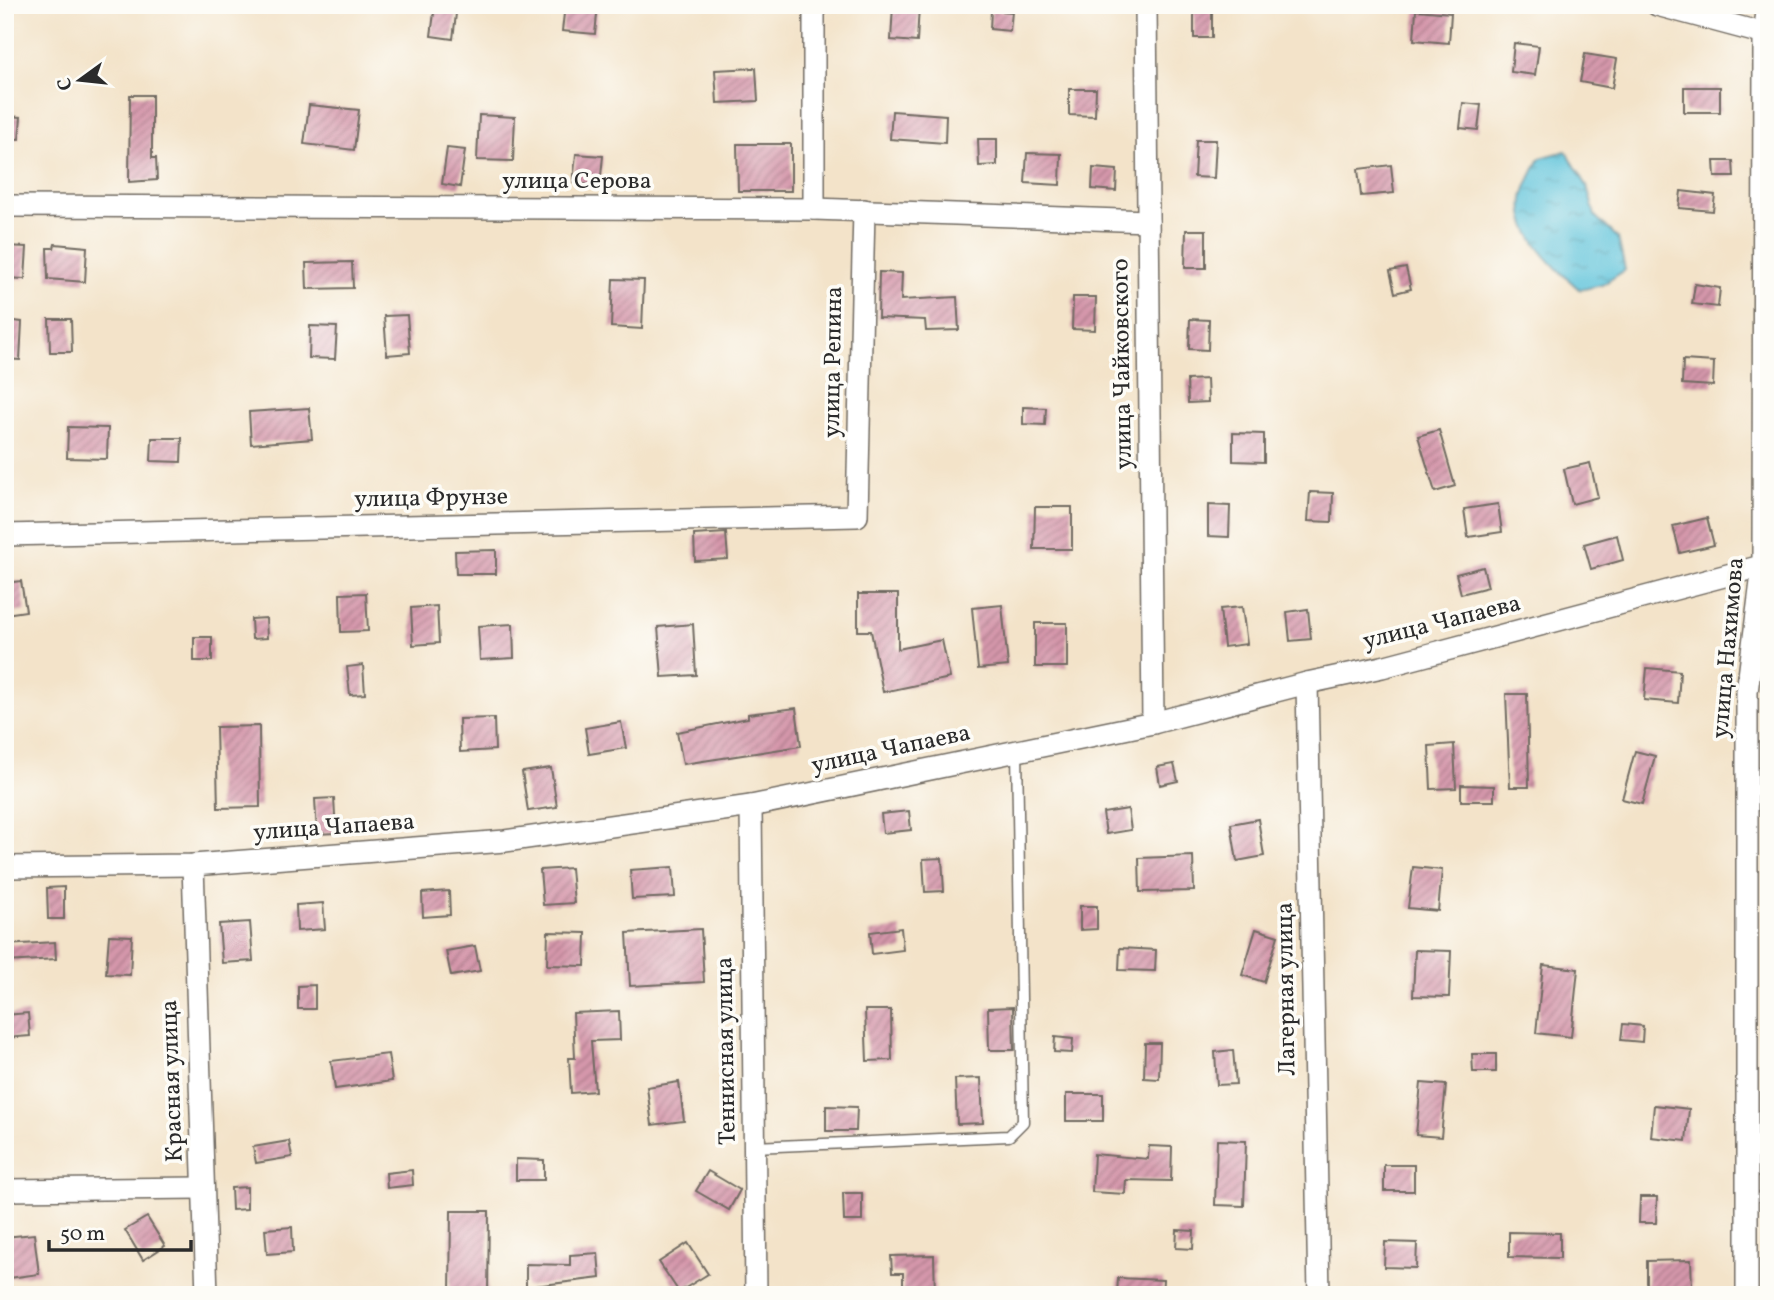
<svg xmlns="http://www.w3.org/2000/svg" width="1774" height="1300" font-family="Vollkorn,serif">
<defs>
<pattern id="water-ripples" width="26" height="14" patternUnits="userSpaceOnUse" patternTransform="scale(1.75)"><rect width="26" height="14" fill="#5cc2da"/><path d="M2 4q2-2 4 0t4 0M15 11q2-2 4 0t4 0" fill="none" stroke="#4c9eb1"/></pattern>
<pattern id="building-hatch" width="6" height="6" patternUnits="userSpaceOnUse" patternTransform="scale(1.75)"><rect width="6" height="6" fill="#d597ab"/><path d="M-1 1l2-2M0 6l6-6M5 7l2-2" fill="none" stroke="#ad7b8b"/></pattern>
</defs>
<rect width="100%" height="100%" fill="#fdfcf7"/>
<filter id="ink" filterUnits="userSpaceOnUse"><feTurbulence type="fractalNoise" baseFrequency=".0143" numOctaves="2"/><feDisplacementMap in="SourceGraphic" scale="14" xChannelSelector="R" yChannelSelector="G"/><feConvolveMatrix kernelMatrix="1 2 1 2 8 2 1 2 1" color-interpolation-filters="sRGB"/></filter>
<filter id="wash" filterUnits="userSpaceOnUse"><feTurbulence type="fractalNoise" baseFrequency=".00686" numOctaves="4" result="noise"/><feDisplacementMap in="SourceGraphic" scale="28" xChannelSelector="R" yChannelSelector="G"/><feGaussianBlur stdDeviation="1.57" result="paint"/><feColorMatrix in="noise" values="0 0 0 0 0 0 0 0 0 0 0 0 0 0 0 0 0 1.4 0 .05"/><feComposite in="paint" operator="in"/></filter>
<g filter="url(#wash)">
<rect width="100%" height="100%" fill="#f3e3c9"/>
<path fill="url(#water-ripples)" stroke="#447682" stroke-width="2" d="M1566,151L1587,186L1595,216L1618,238L1625,270L1602,285L1580,290C1555,268 1514,232 1524,194C1527,182 1535,170 1540,158Z"/>
<g id="blocks">
<g fill="url(#building-hatch)">
<path d="M435,5H457L453,39L431,36Z"/>
<path d="M565,5H598L595,34L562,31Z"/>
<path d="M893,5H919L917,42L891,40Z"/>
<rect x="1194" y="7" width="18" height="31"/>
<path d="M991,10L1012,12L1010,31L990,29Z"/>
<path d="M1416,10L1451,13L1449,43L1414,40Z"/>
<path d="M1514,43L1539,46L1535,75L1511,72Z"/>
<path d="M1585,54L1617,59L1612,88L1580,82Z"/>
<path d="M756,68L758,101L717,103L715,70Z"/>
<rect x="1684" y="87" width="36" height="25"/>
<path d="M1069,89H1096L1095,116L1069,115Z"/>
<path d="M130,95H152V158H156L157,180L129,182Z"/>
<path d="M1463,103L1481,105L1478,130L1460,128Z"/>
<path d="M309,105L359,110L354,150L304,144Z"/>
<path d="M892,111L946,115L945,143L890,139Z"/>
<path d="M479,115L515,117L513,161L477,160Z"/>
<path d="M6,116L21,117L19,139L5,138Z"/>
<path d="M978,139H997V165L979,166Z"/>
<path d="M1196,140H1216L1214,178L1194,177Z"/>
<path d="M737,144H791V191H738Z"/>
<path d="M447,148L465,150L460,187L442,184Z"/>
<path d="M1027,153L1061,154L1060,185L1025,183Z"/>
<path d="M576,154L603,156L600,186L573,183Z"/>
<path d="M1714,161H1733L1734,177H1715Z"/>
<path d="M1391,165L1394,193L1361,196L1358,169Z"/>
<path d="M1093,168L1117,170L1116,191L1092,189Z"/>
<path d="M1681,191L1715,195L1713,211L1679,208Z"/>
<path d="M1186,230H1206V268H1185Z"/>
<path d="M55,244L87,247L85,282L48,279L47,248H54Z"/>
<path d="M5,246L27,247L25,279L5,278Z"/>
<path d="M352,262L353,288L307,289L306,263Z"/>
<path d="M1406,268L1411,289L1395,293L1390,271Z"/>
<path d="M879,272L902,273L901,300L957,297L959,330L926,331L925,320L878,318Z"/>
<path d="M613,279L644,280L642,329L611,327Z"/>
<path d="M1695,284L1720,288L1718,307L1692,304Z"/>
<path d="M1073,297H1096L1095,330L1072,329Z"/>
<path d="M407,315L410,353L387,355L384,316Z"/>
<path d="M49,319H71L72,352H50Z"/>
<path d="M1190,319L1209,320L1208,350L1189,349Z"/>
<path d="M5,320L22,322L20,360L5,359Z"/>
<path d="M310,326L337,327L335,359L309,358Z"/>
<path d="M1683,360L1714,362L1713,386L1682,384Z"/>
<path d="M1207,379L1208,402L1188,403L1187,380Z"/>
<path d="M1023,407L1046,408L1045,425L1023,424Z"/>
<path d="M309,408L312,439L251,444L249,412Z"/>
<path d="M68,427L108,428L107,459L67,458Z"/>
<path d="M1439,430L1455,486L1435,492L1418,436Z"/>
<path d="M1233,433L1264,434V462L1233,461Z"/>
<path d="M152,438H182L181,462L151,461Z"/>
<path d="M1590,463L1598,497L1572,504L1564,469Z"/>
<path d="M1310,492L1333,493L1332,522L1308,521Z"/>
<path d="M1498,504L1502,532L1468,537L1464,509Z"/>
<path d="M1208,505L1230,506L1229,537L1208,536Z"/>
<path d="M1035,507H1072V549H1034Z"/>
<path d="M1707,518L1714,545L1680,553L1673,526Z"/>
<path d="M726,533L728,559L695,561L694,535Z"/>
<path d="M1617,535L1623,560L1591,569L1584,544Z"/>
<path d="M496,550V574H456L455,551Z"/>
<path d="M1483,567L1488,587L1461,594L1456,574Z"/>
<path d="M21,581L26,611L5,614V583Z"/>
<path d="M366,593L368,631L341,632L340,594Z"/>
<path d="M858,594H898V649L942,640L950,678L883,692L871,631H858Z"/>
<path d="M1002,605L1008,666L978,669L972,608Z"/>
<path d="M437,606L439,643L413,645L411,608Z"/>
<path d="M1242,607L1247,644L1224,647L1220,609Z"/>
<path d="M1308,609L1311,639L1290,641L1287,612Z"/>
<path d="M266,618L267,638L252,639L251,619Z"/>
<rect x="1035" y="623" width="32" height="44"/>
<path d="M513,624L514,658L480,660L478,626Z"/>
<path d="M693,624L696,675L662,677L658,627Z"/>
<rect x="194" y="637" width="18" height="24"/>
<path d="M363,665L365,694L350,695L347,667Z"/>
<path d="M1647,668L1680,671L1678,703L1644,700Z"/>
<path d="M1506,694H1527L1529,787H1510Z"/>
<path d="M796,708L801,746L683,764L677,732L748,718V714Z"/>
<path d="M494,718L495,750L460,752L459,719Z"/>
<path d="M621,722L626,748L589,754L585,728Z"/>
<path d="M259,726L260,807L218,808L216,727Z"/>
<path d="M1454,744L1456,788L1431,789L1429,746Z"/>
<path d="M1635,751L1655,756L1642,804L1622,799Z"/>
<path d="M1174,764L1178,781L1160,785L1157,767Z"/>
<path d="M551,768L557,807L528,811L522,772Z"/>
<path d="M1461,785L1494,786V801H1461Z"/>
<path d="M334,798L336,833L317,834L315,799Z"/>
<path d="M1128,809L1131,830L1106,834L1103,813Z"/>
<path d="M909,811L911,830L883,833L881,814Z"/>
<path d="M1258,819L1264,856L1237,861L1231,824Z"/>
<path d="M1193,856L1194,891L1140,892L1139,858Z"/>
<path d="M942,858L944,891L925,892L923,859Z"/>
<path d="M673,867L675,897L632,899L630,870Z"/>
<path d="M1413,867L1442,870L1438,911L1408,908Z"/>
<path d="M571,868L574,903L543,905L540,870Z"/>
<path d="M64,887V919H48L47,888Z"/>
<path d="M449,891L450,915L423,917L422,893Z"/>
<path d="M323,903L325,929L297,931L296,905Z"/>
<path d="M1080,906H1097V929L1080,930Z"/>
<path d="M250,922L253,961L222,963L219,924Z"/>
<path d="M901,928L903,950L872,954L870,932Z"/>
<path d="M701,929L704,982L630,986L627,933Z"/>
<path d="M1256,929L1278,936L1264,982L1242,975Z"/>
<path d="M548,932L586,933L585,966L547,965Z"/>
<path d="M109,935L132,936L130,975L106,974Z"/>
<path d="M55,942L56,959L5,962V945Z"/>
<path d="M475,946L480,971L451,976L446,951Z"/>
<path d="M1120,948L1156,950L1155,971L1119,970Z"/>
<path d="M1415,950L1451,951L1449,997L1413,996Z"/>
<path d="M1543,965L1578,969L1571,1037L1536,1033Z"/>
<path d="M315,985V1009H298V986Z"/>
<path d="M1013,1007L1014,1050H989L988,1008Z"/>
<path d="M865,1010H891L892,1060L867,1061Z"/>
<path d="M619,1011L620,1040L591,1041L595,1091L571,1093L569,1058H575L573,1013Z"/>
<path d="M28,1013L30,1036L5,1038V1015Z"/>
<path d="M1623,1024L1643,1026L1642,1042L1621,1040Z"/>
<path d="M1055,1037L1073,1039L1072,1053L1054,1052Z"/>
<path d="M1145,1043H1160L1159,1079L1144,1078Z"/>
<path d="M1233,1050L1236,1084L1217,1085L1215,1052Z"/>
<path d="M388,1054L392,1081L335,1089L331,1061Z"/>
<path d="M1472,1054H1496V1072H1473Z"/>
<path d="M981,1078L983,1123L957,1124L955,1079Z"/>
<path d="M679,1082L684,1121L652,1125L647,1087Z"/>
<path d="M1421,1083L1446,1085L1441,1137L1416,1135Z"/>
<rect x="1066" y="1094" width="37" height="27"/>
<path d="M1654,1105L1689,1109L1686,1141L1651,1137Z"/>
<path d="M826,1106L857,1107L856,1131H826Z"/>
<path d="M1217,1140L1246,1141L1244,1206L1215,1205Z"/>
<path d="M289,1141L292,1157L256,1163L253,1147Z"/>
<path d="M1149,1146L1172,1147L1171,1181L1126,1180L1125,1194L1092,1192L1094,1154L1148,1159Z"/>
<path d="M516,1159L544,1160V1180H516Z"/>
<rect x="1384" y="1165" width="30" height="26"/>
<path d="M412,1170L413,1185L387,1188L386,1173Z"/>
<path d="M708,1171L740,1190L729,1210L696,1191Z"/>
<path d="M247,1187V1209L232,1210L231,1188Z"/>
<path d="M843,1193H862V1221H844Z"/>
<path d="M1640,1197H1657L1656,1223H1639Z"/>
<path d="M451,1211H489L488,1294H450Z"/>
<path d="M147,1217L165,1246L143,1260L125,1230Z"/>
<path d="M292,1227L293,1252L267,1254L265,1229Z"/>
<path d="M1177,1230L1194,1231L1193,1249L1176,1248Z"/>
<path d="M1509,1232L1560,1233V1258L1509,1257Z"/>
<path d="M34,1234L39,1274L9,1278L5,1237Z"/>
<path d="M1385,1242L1417,1243L1416,1268L1384,1267Z"/>
<path d="M688,1243L708,1274L679,1292L659,1262Z"/>
<path d="M598,1253L600,1278L526,1287V1264L570,1265V1255Z"/>
<path d="M934,1255L935,1295H903V1273H892L891,1256Z"/>
<path d="M1691,1260L1692,1289H1647V1261Z"/>
<path d="M1118,1278L1163,1280L1162,1295H1117Z"/>
</g>
</g>
</g>
<g filter="url(#ink)">
<use href="#blocks" fill-opacity="0" stroke="#716b62" stroke-width="2"/>
<g fill="none" stroke-linecap="round" stroke-linejoin="round">
<g stroke="#716b62" stroke-width="13">
<path id="lane" d="M754,1147L1009,1136L1023,1122L1017,750"/>
</g>
<g stroke="#716b62" stroke-width="24">
<g id="street">
<path d="M1146,5L1153,723"/>
<path d="M1657,5L1769,35"/>
<path d="M5,206L814,209L1148,221"/>
<path d="M814,209V5"/>
<path d="M5,535L857,516L864,210"/>
<path d="M1307,683L1319,1295"/>
<path d="M751,806L756,1295"/>
<path d="M193,865L207,1295"/>
<path d="M5,867L193,865L505,841L751,806L1153,723L1307,683L1382,667L1769,564"/>
<path d="M5,1190L203,1188"/>
<path d="M1747,1295V692L1763,566L1764,34L1768,5"/>
</g>
</g>
<use href="#lane" stroke="#fff" stroke-width="10"/>
<use href="#street" stroke="#fff" stroke-width="21"/>
</g>
</g>
<g text-anchor="middle" dominant-baseline="central" stroke-width="7" stroke-linejoin="round" paint-order="stroke">
<g font-size="24" fill="#2b2b2b" stroke="#fdfcf7">
<text x="577" y="182">улица Серова</text>
<text transform="translate(834 362) rotate(-89)">улица Репина</text>
<text transform="translate(1123 364) rotate(-91)">улица Чайковского</text>
<text transform="translate(431 499) rotate(-1)">улица Фрунзе</text>
<text transform="translate(1442 623) rotate(-14)">улица Чапаева</text>
<text transform="translate(1729 648) rotate(-85)">улица Нахимова</text>
<text transform="translate(891 750) rotate(-12)">улица Чапаева</text>
<text transform="translate(334 828) rotate(-4)">улица Чапаева</text>
<text transform="translate(1287 989) rotate(-91)">Лагерная улица</text>
<text transform="translate(727 1051) rotate(-91)">Теннисная улица</text>
<text transform="translate(173 1081) rotate(-92)">Красная улица</text>
</g>
</g>
<rect width="1774" height="1300" fill="none" stroke="#fdfcf7" stroke-width="28"/>
<g transform="translate(80 80) rotate(255)" stroke="#fdfcf7" stroke-width="5" paint-order="stroke">
<path d="M0-5L12 26L0 18L-12 26Z" fill="#2b2b2b"/>
<text y="-10" font-size="19" font-weight="bold" text-anchor="middle" fill="#2b2b2b">С</text>
</g>
<path d="M49 1240v10h142v-10" fill="none" stroke="#2b2b2b" stroke-width="3.5"/>
<text x="60" y="1240" font-size="21" fill="#2b2b2b" stroke="#fdfcf7" stroke-width="5" paint-order="stroke">50 m</text>
</svg>
